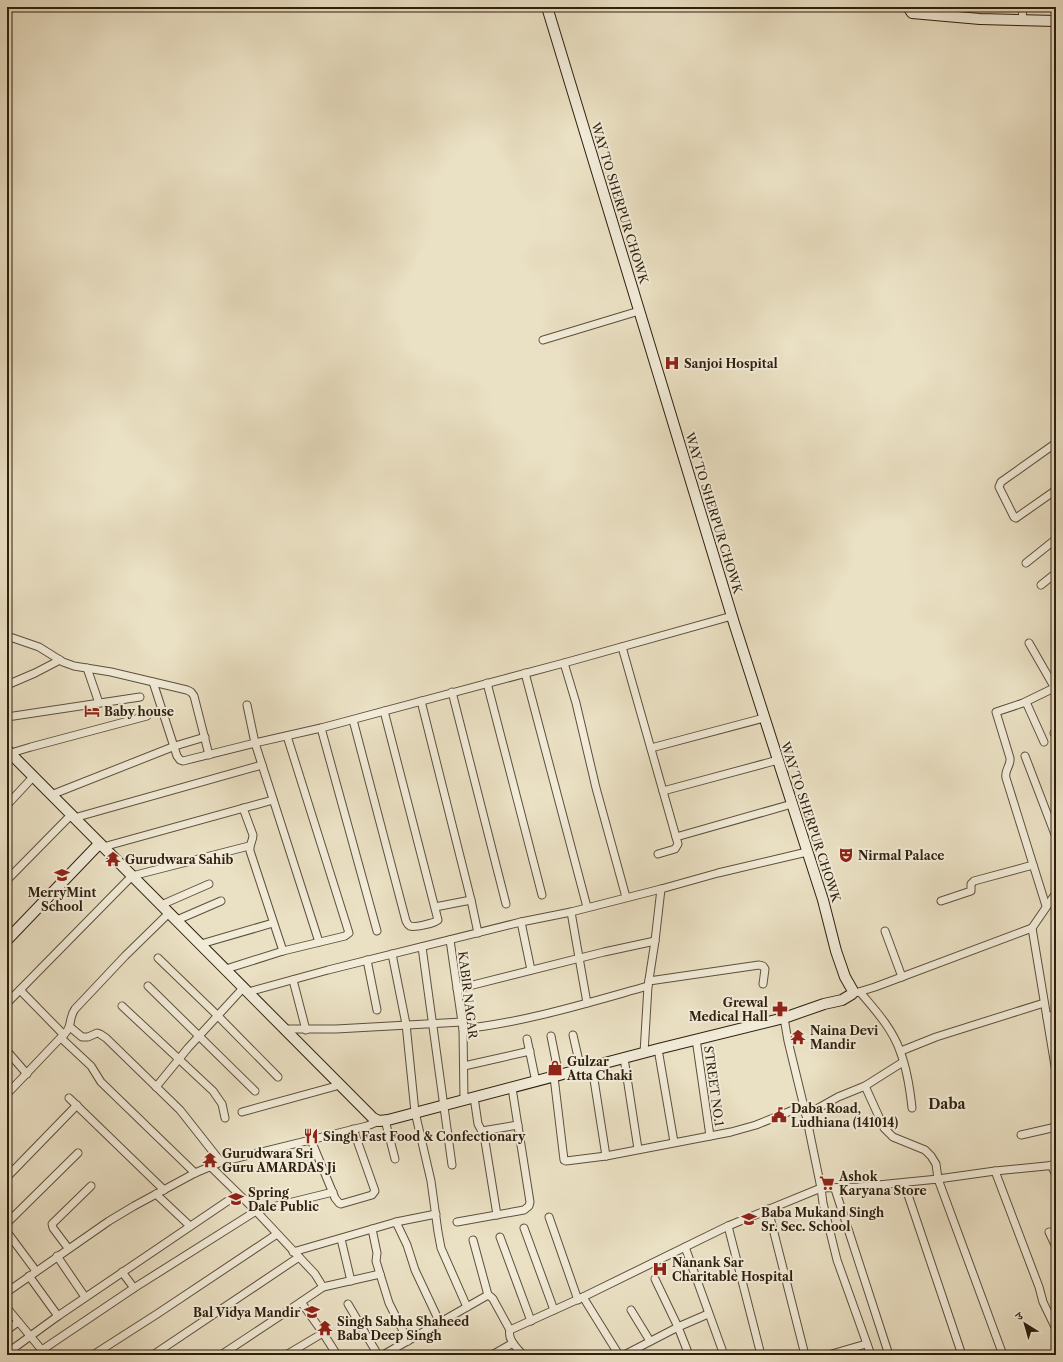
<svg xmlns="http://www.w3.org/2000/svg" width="1063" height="1362" font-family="'Libre Caslon Text','Noto Serif Devanagari',serif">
<rect width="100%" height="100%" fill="#eae0c3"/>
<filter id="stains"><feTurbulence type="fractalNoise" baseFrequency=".005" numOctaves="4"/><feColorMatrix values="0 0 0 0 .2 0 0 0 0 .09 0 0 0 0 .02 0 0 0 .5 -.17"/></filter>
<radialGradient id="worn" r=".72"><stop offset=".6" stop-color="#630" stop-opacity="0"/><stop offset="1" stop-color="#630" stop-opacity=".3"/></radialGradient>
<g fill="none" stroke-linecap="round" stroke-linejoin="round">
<g stroke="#5e4f3a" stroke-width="9">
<g id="street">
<path d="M1022,20L1023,7"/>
<path d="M543,340L639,311"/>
<path d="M1056,443L1001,482L999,487L1014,517L1016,518L1056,490"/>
<path d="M1026,563L1056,539"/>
<path d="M1041,585L1056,573"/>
<path d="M7,636L39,647L63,662L74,666L111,672L187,690L191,692L194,696L209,755"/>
<path d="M1029,643L1056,690"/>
<path d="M622,647L678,844L675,849L658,854"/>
<path d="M564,663L576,703L596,788L626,897"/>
<path d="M87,668L99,703"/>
<path d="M525,673L587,907"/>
<path d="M153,682L177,756L180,760L183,761L255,743L321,728L564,663L732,616"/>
<path d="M487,683L542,895"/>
<path d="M7,685L35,673L60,660"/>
<path d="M452,692L506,904"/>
<path d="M421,701L471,900L478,933"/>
<path d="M1026,702L1044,742"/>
<path d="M247,705L255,743L319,942"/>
<path d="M7,717L140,697"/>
<path d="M353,720L406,921C407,923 408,925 410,926C414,928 435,923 438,920L384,711"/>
<path d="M321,728L377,931"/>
<path d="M1054,733L1056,736"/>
<path d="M651,748L764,718"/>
<path d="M1025,756L1056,837"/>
<path d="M7,757L11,753L31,747L147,716"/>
<path d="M663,791L778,760"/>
<path d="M51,795L175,746L205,737"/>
<path d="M7,805L33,777"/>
<path d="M243,808L253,835C253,841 249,845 250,851L283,951"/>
<path d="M74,818L262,765"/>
<path d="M676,837L792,804"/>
<path d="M103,847L273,800"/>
<path d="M7,880L71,815"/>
<path d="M941,901L971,891V884L974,881L1033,865"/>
<path d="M161,905L209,884"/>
<path d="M1046,906L1006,778C1004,770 1011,766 1010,758L996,712L1023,703L1056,687"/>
<path d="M435,907L471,900"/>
<path d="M571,912L587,1003"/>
<path d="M177,920L221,901"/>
<path d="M521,922L531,970"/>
<path d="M1032,928L1056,1072"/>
<path d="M885,931L902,977"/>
<path d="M450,940L463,1029L464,1100"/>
<path d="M201,944L273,923"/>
<path d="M422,947L452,1165"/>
<path d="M392,954L406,1024L415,1112L431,1181L438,1232L441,1248L467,1307"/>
<path d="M158,958L217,1015L278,1077"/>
<path d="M367,960L377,1010"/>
<path d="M226,969L283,951L345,936L349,933L287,736"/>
<path d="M293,980L306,1030"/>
<path d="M649,981L759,965L763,966L765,969L763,984"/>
<path d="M148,986L255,1091"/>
<path d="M457,989L604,952L655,941"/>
<path d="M20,990L64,1035"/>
<path d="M248,992L328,970L521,922L571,912L661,889L718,873L807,852"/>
<path d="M860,992C875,1010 892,1028 900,1051C907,1069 910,1089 912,1108"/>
<path d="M852,994L875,987L1032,928L1056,893"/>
<path d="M7,1003L132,876L249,846"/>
<path d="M122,1006L213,1091L222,1104L225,1118"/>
<path d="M1047,1017L1056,1014"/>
<path d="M784,1018L788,1041L806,1115L821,1188L823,1203L837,1260L871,1355"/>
<path d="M70,1027L82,1037H88L97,1033L100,1034L106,1038L180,1110L221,1162"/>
<path d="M285,1029H336L462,1022"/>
<path d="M463,1029C526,1022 587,1003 648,986"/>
<path d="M573,1035L581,1070"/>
<path d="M551,1036L559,1076"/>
<path d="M61,1038L91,1066L101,1082L195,1173"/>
<path d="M527,1039L536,1082"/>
<path d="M696,1039L710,1136"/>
<path d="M658,1049L674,1142"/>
<path d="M7,1051L27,1074"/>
<path d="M901,1051L936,1037L1044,1003"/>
<path d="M644,1053L648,986L655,941L661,889"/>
<path d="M624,1058L638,1149"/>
<path d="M464,1066L530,1051"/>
<path d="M592,1067L606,1156"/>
<path d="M554,1077L564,1160L566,1161L606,1156L731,1132L756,1125L803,1106"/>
<path d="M865,1086L884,1128L893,1137L925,1150L931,1156L936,1164L938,1179L995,1171L1056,1165"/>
<path d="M156,1087L188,1048L244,987"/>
<path d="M7,1094L67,1031C72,1024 69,1017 75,1009L125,956L169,913"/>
<path d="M474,1097L478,1124L484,1135L497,1215"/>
<path d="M69,1098L164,1190"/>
<path d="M242,1112L340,1085"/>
<path d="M806,1115L838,1097L865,1086L903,1062"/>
<path d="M385,1120L395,1159"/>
<path d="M482,1131L518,1125"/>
<path d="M1021,1135L1056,1127"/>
<path d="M311,1140L335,1198L339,1203L341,1204L372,1195L375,1191L353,1129"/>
<path d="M1051,1165L1056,1175"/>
<path d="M210,1166L256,1211L315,1274L323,1287L301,1302"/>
<path d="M995,1171L1039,1287L1043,1302L1056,1329"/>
<path d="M7,1177L77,1105"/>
<path d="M904,1183L962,1355"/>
<path d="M835,1189L889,1355"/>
<path d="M156,1194L190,1226"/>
<path d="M768,1209L805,1355"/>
<path d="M549,1217L578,1300"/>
<path d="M396,1222L436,1214"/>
<path d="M457,1222L524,1210L529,1206L530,1202L512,1088"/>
<path d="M7,1223L78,1153"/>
<path d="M728,1226L761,1355"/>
<path d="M524,1228L554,1310"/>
<path d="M372,1229L377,1253L376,1261L380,1274L389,1303L408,1341"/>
<path d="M7,1232L36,1271"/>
<path d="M1049,1232L1056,1247"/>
<path d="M500,1237L531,1321"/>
<path d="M341,1239L351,1281"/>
<path d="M473,1240L488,1295"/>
<path d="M685,1247L724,1355"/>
<path d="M68,1248L53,1228L52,1224L91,1186"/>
<path d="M293,1252L396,1222L407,1245L415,1270L440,1323"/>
<path d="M57,1256L85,1297"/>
<path d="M122,1272L134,1288"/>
<path d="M29,1276L58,1316"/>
<path d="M655,1279L678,1327L689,1355"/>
<path d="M323,1287L380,1274"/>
<path d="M7,1292L109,1221L134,1206L195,1173L221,1162L367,1126L379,1121"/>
<path d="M583,1297L619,1355"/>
<path d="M348,1304L378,1355"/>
<path d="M7,1308L46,1355"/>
<path d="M631,1310L650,1341"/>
<path d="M7,1330L18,1322"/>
<path d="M42,1350L134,1288L256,1211L333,1192"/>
<path d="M7,1353L58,1316L238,1194"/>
<path d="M93,1355L157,1314L277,1234"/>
<path d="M153,1355L299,1257"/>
<path d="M221,1355L301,1302L323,1333L337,1355"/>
<path d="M286,1355L323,1333"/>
<path d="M383,1355L488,1295L491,1297L493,1299L510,1330"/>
<path d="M492,1355L513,1343"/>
<path d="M523,1355C517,1348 507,1339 510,1330L583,1297L728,1226L821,1188L858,1187L938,1179L1003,1355"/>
<path d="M624,1355L678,1327L708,1314"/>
<path d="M828,1355L866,1344"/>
</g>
</g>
<g stroke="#2f1f0d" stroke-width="12">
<g id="secondary">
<path d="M908,7L912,13L980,19L1056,21"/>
<path d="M7,750L373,1118L379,1121L388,1120L658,1049L784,1018L824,1004L842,1000L852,994L853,991L845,977L836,951L823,900L734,623L547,7"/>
<path d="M7,940L99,844"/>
</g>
</g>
<use href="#street" stroke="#f1ebd8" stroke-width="7"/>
<use href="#secondary" stroke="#f1ebd8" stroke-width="10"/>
</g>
<defs>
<g id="hospital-bare" transform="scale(1.2)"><path d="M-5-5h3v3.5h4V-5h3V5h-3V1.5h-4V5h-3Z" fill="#8f2418" stroke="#f1ebd8" stroke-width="2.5" paint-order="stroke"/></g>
<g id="hotel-bare" transform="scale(1.2)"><path d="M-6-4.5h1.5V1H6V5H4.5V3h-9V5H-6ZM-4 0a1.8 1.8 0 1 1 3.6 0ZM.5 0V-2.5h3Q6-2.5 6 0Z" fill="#8f2418" stroke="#f1ebd8" stroke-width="2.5" paint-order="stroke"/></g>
<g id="theatre-bare" transform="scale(1.2)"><path d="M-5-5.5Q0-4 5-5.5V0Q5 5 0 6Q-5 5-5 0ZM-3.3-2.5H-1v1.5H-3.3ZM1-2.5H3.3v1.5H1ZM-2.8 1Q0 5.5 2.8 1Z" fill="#8f2418" stroke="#f1ebd8" stroke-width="2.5" paint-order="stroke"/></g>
<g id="temple-bare" transform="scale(1.2)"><path d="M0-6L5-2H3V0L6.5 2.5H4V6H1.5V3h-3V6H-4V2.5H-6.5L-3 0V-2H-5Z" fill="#8f2418" stroke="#f1ebd8" stroke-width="2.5" paint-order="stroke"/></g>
<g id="school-bare" transform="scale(1.2)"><path d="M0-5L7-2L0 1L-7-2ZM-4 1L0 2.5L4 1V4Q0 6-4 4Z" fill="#8f2418" stroke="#f1ebd8" stroke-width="2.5" paint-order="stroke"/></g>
<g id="pharmacy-bare" transform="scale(1.2)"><path d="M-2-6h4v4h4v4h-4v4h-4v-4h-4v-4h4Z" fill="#8f2418" stroke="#f1ebd8" stroke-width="2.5" paint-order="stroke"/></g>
<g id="shop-bare" transform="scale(1.2)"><path d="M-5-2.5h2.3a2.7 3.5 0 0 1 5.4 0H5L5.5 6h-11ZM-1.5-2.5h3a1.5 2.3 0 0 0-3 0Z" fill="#8f2418" stroke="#f1ebd8" stroke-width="2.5" paint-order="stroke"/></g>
<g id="civic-bare" transform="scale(1.2)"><path d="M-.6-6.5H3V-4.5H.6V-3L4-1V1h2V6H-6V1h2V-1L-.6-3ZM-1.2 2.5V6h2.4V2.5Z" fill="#8f2418" stroke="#f1ebd8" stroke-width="2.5" paint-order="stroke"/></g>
<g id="restaurant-bare" transform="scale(1.2)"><path d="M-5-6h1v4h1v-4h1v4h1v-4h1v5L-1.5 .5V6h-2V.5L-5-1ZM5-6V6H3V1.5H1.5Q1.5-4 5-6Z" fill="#8f2418" stroke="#f1ebd8" stroke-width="2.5" paint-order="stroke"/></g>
<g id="supermarket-bare" transform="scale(1.2)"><path d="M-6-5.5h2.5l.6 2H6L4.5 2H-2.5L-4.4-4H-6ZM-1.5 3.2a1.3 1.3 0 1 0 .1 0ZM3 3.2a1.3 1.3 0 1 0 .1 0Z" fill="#8f2418" stroke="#f1ebd8" stroke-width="2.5" paint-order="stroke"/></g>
</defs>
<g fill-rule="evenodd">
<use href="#hospital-bare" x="672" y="363"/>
<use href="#hotel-bare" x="92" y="711"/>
<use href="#theatre-bare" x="846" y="855"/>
<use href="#temple-bare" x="113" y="859"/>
<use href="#school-bare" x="62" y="875"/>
<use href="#pharmacy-bare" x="780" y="1009"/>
<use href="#temple-bare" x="798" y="1037"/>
<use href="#shop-bare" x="555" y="1068"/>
<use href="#civic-bare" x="779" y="1115"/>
<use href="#restaurant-bare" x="311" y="1136"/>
<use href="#temple-bare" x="210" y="1160"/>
<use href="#supermarket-bare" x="827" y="1183"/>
<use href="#school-bare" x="236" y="1199"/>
<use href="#school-bare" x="749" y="1219"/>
<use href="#hospital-bare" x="660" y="1269"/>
<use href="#school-bare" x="312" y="1312"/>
<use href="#temple-bare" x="325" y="1328"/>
</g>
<g text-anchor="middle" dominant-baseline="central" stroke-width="4" stroke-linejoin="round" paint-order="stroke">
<g font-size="12" fill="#2f1f0d" stroke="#f1ebd8">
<text transform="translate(620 203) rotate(73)">WAY TO SHERPUR CHOWK</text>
<text transform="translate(714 513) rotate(73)">WAY TO SHERPUR CHOWK</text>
<text transform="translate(811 822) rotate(72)">WAY TO SHERPUR CHOWK</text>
<text transform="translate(468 995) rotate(83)">KABIR NAGAR</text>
<text transform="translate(714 1086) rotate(82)">STREET NO.1</text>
</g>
<g font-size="12" font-weight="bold" fill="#2f1f0d" stroke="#f1ebd8" text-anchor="start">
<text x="684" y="363">Sanjoi Hospital</text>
<text x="104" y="711">Baby house</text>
<text x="858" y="855">Nirmal Palace</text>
<text x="125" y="859">Gurudwara Sahib</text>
<text x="62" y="892" text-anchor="middle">MerryMint<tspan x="62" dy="14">School</tspan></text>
<text x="768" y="1002" text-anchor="end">Grewal<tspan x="768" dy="14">Medical Hall</tspan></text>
<text x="810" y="1030">Naina Devi<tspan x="810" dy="14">Mandir</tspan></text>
<text x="567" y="1061">Gulzar<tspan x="567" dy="14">Atta Chaki</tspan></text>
<text x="791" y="1108">Daba Road,<tspan x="791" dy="14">Ludhiana (141014)</tspan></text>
<text x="323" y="1136">Singh Fast Food &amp; Confectionary</text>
<text x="222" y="1153">Gurudwara Sri<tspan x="222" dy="14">Guru AMARDAS Ji</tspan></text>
<text x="839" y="1176">Ashok<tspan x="839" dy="14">Karyana Store</tspan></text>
<text x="248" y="1192">Spring<tspan x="248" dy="14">Dale Public</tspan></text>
<text x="761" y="1212">Baba Mukand Singh<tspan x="761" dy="14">Sr. Sec. School</tspan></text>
<text x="672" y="1262">Nanank Sar<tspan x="672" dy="14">Charitable Hospital</tspan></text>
<text x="300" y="1312" text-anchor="end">Bal Vidya Mandir</text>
<text x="337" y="1321">Singh Sabha Shaheed<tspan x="337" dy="14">Baba Deep Singh</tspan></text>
</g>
<g font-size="14" font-weight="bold" fill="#2f1f0d" stroke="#f1ebd8">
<text x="947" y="1104">Daba</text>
</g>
</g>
<rect width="1063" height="1362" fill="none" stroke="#eae0c3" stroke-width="24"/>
<rect x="8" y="8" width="1047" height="1346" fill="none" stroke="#2f1f0d" stroke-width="2"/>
<rect x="12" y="12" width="1039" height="1338" fill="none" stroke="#2f1f0d"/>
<g transform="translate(1025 1324) rotate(323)" stroke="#f1ebd8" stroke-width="3" paint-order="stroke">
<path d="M0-3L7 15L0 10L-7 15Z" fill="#2f1f0d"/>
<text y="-6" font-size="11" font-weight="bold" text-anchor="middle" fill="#2f1f0d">उ</text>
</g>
<rect width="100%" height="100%" filter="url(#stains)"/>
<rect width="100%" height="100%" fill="url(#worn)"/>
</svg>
